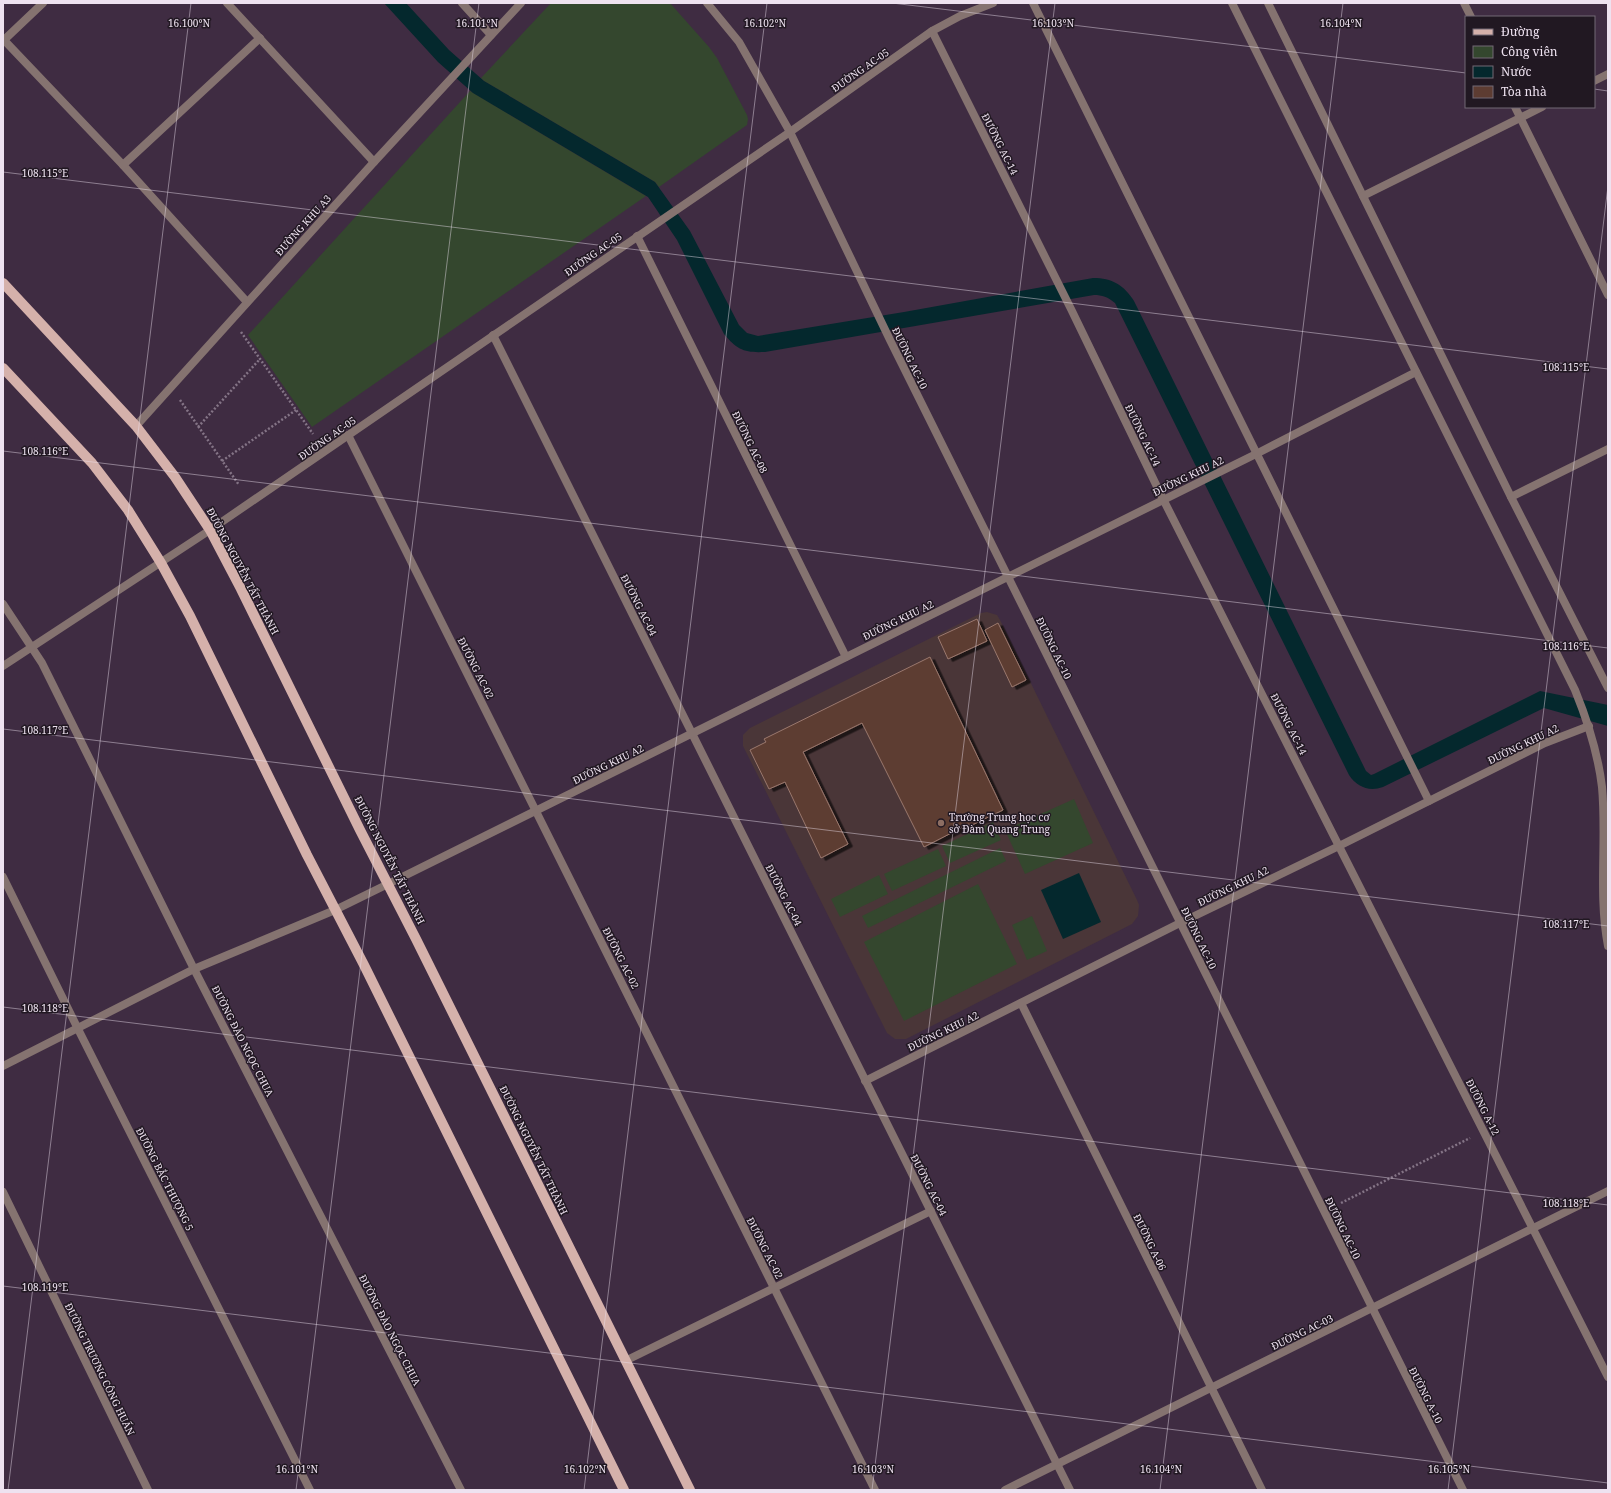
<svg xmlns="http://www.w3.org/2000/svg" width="1611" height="1493" font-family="'Noto Serif',serif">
<defs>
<filter id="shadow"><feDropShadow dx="4.5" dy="2.5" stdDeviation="0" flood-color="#0009"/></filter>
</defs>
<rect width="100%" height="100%" fill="#3f2c42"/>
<path fill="#4a3638" d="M987,612L997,615L1000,620L1137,900L1139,905L1138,916L1132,924L906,1039H895L887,1033L743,746V735L750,728L981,613Z"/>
<g fill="#34472e">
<path d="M551,3H670L709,47L717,58L747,115L748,119L747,125L659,187L655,182L484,81L481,78Z"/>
<path d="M470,91L646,196L312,427L248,335Z"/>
<path d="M1074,799L1093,843L1025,874L1005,830Z"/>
<path d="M993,822L1001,840L950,863L942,846Z"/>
<path d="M1000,848L1006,861L868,928L862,916Z"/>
<path d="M938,849L946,866L892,891L884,874Z"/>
<path d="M879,875L888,894L840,917L831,899Z"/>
<path d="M978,884L1017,964L904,1021L864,942Z"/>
<path d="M1032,916L1047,951L1027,960L1012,925Z"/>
</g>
<g fill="#04282d">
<path d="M384,3H406L449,50L484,81L655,182L690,231L739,325L747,333L758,336L904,312L1093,278C1112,278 1124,285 1134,301L1366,771L1371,775L1374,774L1540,691L1608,705V726L1544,708L1383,787C1369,792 1357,787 1349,775L1115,303C1108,297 1102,295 1094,295L765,352C745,353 737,350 724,334L677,240L648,197L473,93L438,62Z"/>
<path d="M1079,873L1101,922L1063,939L1041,890Z"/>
</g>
<g fill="#5d3c32" stroke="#9a786d" filter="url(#shadow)">
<path d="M977,619L987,641L948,659L938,637Z"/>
<path d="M998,623L1026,680L1012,687L985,630Z"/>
<path d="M930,657L1003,810L970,826L969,824L924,847L862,723L803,752L848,844L821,858L785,782L769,789L750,750L766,742L764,739Z"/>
</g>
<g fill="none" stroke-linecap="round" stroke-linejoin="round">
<g stroke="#847486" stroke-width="2.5" stroke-dasharray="2 2" stroke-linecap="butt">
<path d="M241,332L313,434"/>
<path d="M180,400L239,485"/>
<path d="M198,427L260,359"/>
<path d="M222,461L296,410"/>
<path d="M1341,1203L1470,1138"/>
</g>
<g stroke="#857370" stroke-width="8">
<path d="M227,3L374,162"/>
<path d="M462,3L491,35"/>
<path d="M707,3L739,42L790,132L890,340L1463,1490"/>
<path d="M1033,3L1429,801"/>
<path d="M1232,3L1575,690C1588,722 1598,753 1602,787C1607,840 1598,894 1608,946"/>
<path d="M1268,3L1511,497L1608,688"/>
<path d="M1464,3L1471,17"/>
<path d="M932,31L1071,309L1163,499L1608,1377"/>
<path d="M3,39L123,165L247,302"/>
<path d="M4,40L43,3"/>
<path d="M1594,81L1608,74"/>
<path d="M1515,107L1608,295"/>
<path d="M123,165L260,38"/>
<path d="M1363,196L1542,107"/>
<path d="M637,236L846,657"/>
<path d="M493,335L1070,1490"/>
<path d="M136,426L374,162L521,3"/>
<path d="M348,435L875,1490"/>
<path d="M1511,497L1608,449"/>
<path d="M3,604L42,663L194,969L461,1490"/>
<path d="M3,666L210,530L790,132L932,31L960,16L993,3"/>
<path d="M3,877L78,1029L310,1490"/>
<path d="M1021,1003L1262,1490"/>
<path d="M3,1066L194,969L335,910L388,884L1256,454L1416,372"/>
<path d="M865,1081L1180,923L1339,846L1545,743L1589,726"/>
<path d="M3,1192L148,1490"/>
<path d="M625,1361L931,1211"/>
</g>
<path stroke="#857370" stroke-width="8" d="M1005,1490L1608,1191"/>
<g stroke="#d5b1ab" stroke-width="10">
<path d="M3,283L136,426L175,477L210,530L241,589L360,830L416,939L690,1490"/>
<path d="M3,368L92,463L128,510L161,563L190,616L307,855L364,965L624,1490"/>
</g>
</g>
<path fill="none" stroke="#eee2f0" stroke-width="1" stroke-opacity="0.45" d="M892,3L1466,73M1594,89L1608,91M3,172L1608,369M3,451L1608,648M3,729L1608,926M3,1007L1608,1205M3,1286L1608,1483M8,1490L191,3M296,1490L479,3M584,1490L767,3M872,1490L1055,3M1160,1490L1343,3M1448,1490L1608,186"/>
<circle fill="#8d6e63" stroke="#211822" stroke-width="1.5" cx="941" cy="823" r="4"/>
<g text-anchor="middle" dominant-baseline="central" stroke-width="3" stroke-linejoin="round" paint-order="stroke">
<g font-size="10" fill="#eee2f0" stroke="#211822">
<text transform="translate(860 70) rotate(-35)">ĐƯỜNG AC-05</text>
<text transform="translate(1000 144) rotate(63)">ĐƯỜNG AC-14</text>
<text transform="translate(303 225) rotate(-48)">ĐƯỜNG KHU A3</text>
<text transform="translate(593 254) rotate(-35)">ĐƯỜNG AC-05</text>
<text transform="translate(910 358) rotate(64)">ĐƯỜNG AC-10</text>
<text transform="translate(1143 435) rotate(64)">ĐƯỜNG AC-14</text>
<text transform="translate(327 438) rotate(-35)">ĐƯỜNG AC-05</text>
<text transform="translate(750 442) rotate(64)">ĐƯỜNG AC-08</text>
<text transform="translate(1188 476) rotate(-26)">ĐƯỜNG KHU A2</text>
<text transform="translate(243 571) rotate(62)">ĐƯỜNG NGUYỄN TẤT THÀNH</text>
<text transform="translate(639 605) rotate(63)">ĐƯỜNG AC-04</text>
<text transform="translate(898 620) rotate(-26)">ĐƯỜNG KHU A2</text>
<text transform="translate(1054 648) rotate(64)">ĐƯỜNG AC-10</text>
<text transform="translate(476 668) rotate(63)">ĐƯỜNG AC-02</text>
<text transform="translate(1289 724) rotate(63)">ĐƯỜNG AC-14</text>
<text transform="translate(1523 744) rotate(-26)">ĐƯỜNG KHU A2</text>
<text transform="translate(608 764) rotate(-26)">ĐƯỜNG KHU A2</text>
<text transform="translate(390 860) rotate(63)">ĐƯỜNG NGUYỄN TẤT THÀNH</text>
<text transform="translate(1233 886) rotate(-26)">ĐƯỜNG KHU A2</text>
<text transform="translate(784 895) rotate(63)">ĐƯỜNG AC-04</text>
<text transform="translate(1199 938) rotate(64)">ĐƯỜNG AC-10</text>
<text transform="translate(621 958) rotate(63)">ĐƯỜNG AC-02</text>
<text transform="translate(943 1031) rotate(-26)">ĐƯỜNG KHU A2</text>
<text transform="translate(243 1041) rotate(63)">ĐƯỜNG ĐÀO NGỌC CHUA</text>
<text transform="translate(1483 1107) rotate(63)">ĐƯỜNG A-12</text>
<text transform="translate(534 1150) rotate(64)">ĐƯỜNG NGUYỄN TẤT THÀNH</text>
<text transform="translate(165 1179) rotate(63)">ĐƯỜNG BẮC THƯỢNG 5</text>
<text transform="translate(929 1185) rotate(63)">ĐƯỜNG AC-04</text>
<text transform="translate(1343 1228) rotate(64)">ĐƯỜNG AC-10</text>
<text transform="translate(1150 1242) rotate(64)">ĐƯỜNG A-06</text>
<text transform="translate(765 1248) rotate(63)">ĐƯỜNG AC-02</text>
<text transform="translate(390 1330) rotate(63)">ĐƯỜNG ĐÀO NGỌC CHUA</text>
<text transform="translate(1302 1332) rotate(-26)">ĐƯỜNG AC-03</text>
<text transform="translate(100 1369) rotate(64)">ĐƯỜNG TRƯƠNG CÔNG HUẤN</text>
<text transform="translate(1426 1395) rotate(63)">ĐƯỜNG A-10</text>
</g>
<g font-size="10" fill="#eee2f0" stroke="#211822" text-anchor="start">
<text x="949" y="817">Trường Trung học cơ<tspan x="949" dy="12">sở Đàm Quang Trung</tspan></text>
</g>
</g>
<g font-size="10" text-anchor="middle" fill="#eee2f0" stroke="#211822" stroke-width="3" stroke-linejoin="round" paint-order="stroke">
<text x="189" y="27">16.100°N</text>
<text x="477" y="27">16.101°N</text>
<text x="765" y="27">16.102°N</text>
<text x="1053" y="27">16.103°N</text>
<text x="1341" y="27">16.104°N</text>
<text x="45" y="177">108.115°E</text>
<text x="1566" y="371">108.115°E</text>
<text x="45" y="455">108.116°E</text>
<text x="1566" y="650">108.116°E</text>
<text x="45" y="734">108.117°E</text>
<text x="1566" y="928">108.117°E</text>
<text x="45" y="1012">108.118°E</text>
<text x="1566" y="1207">108.118°E</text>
<text x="45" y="1291">108.119°E</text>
<text x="297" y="1473">16.101°N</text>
<text x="585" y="1473">16.102°N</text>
<text x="873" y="1473">16.103°N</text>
<text x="1161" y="1473">16.104°N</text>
<text x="1449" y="1473">16.105°N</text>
</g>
<rect width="1611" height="1493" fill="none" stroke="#eee2f0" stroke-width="8"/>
<rect x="1465" y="16" width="130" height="92" fill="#211822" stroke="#736974"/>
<rect x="1473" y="29" width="20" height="6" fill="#d5b1ab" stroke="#736974"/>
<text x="1501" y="36" font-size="12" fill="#eee2f0">Đường</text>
<rect x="1473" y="46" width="20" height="12" fill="#34472e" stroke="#736974"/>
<text x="1501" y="56" font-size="12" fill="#eee2f0">Công viên</text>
<rect x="1473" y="66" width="20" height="12" fill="#04282d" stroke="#736974"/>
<text x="1501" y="76" font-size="12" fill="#eee2f0">Nước</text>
<rect x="1473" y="86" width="20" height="12" fill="#5d3c32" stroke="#736974"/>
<text x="1501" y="96" font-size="12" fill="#eee2f0">Tòa nhà</text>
</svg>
